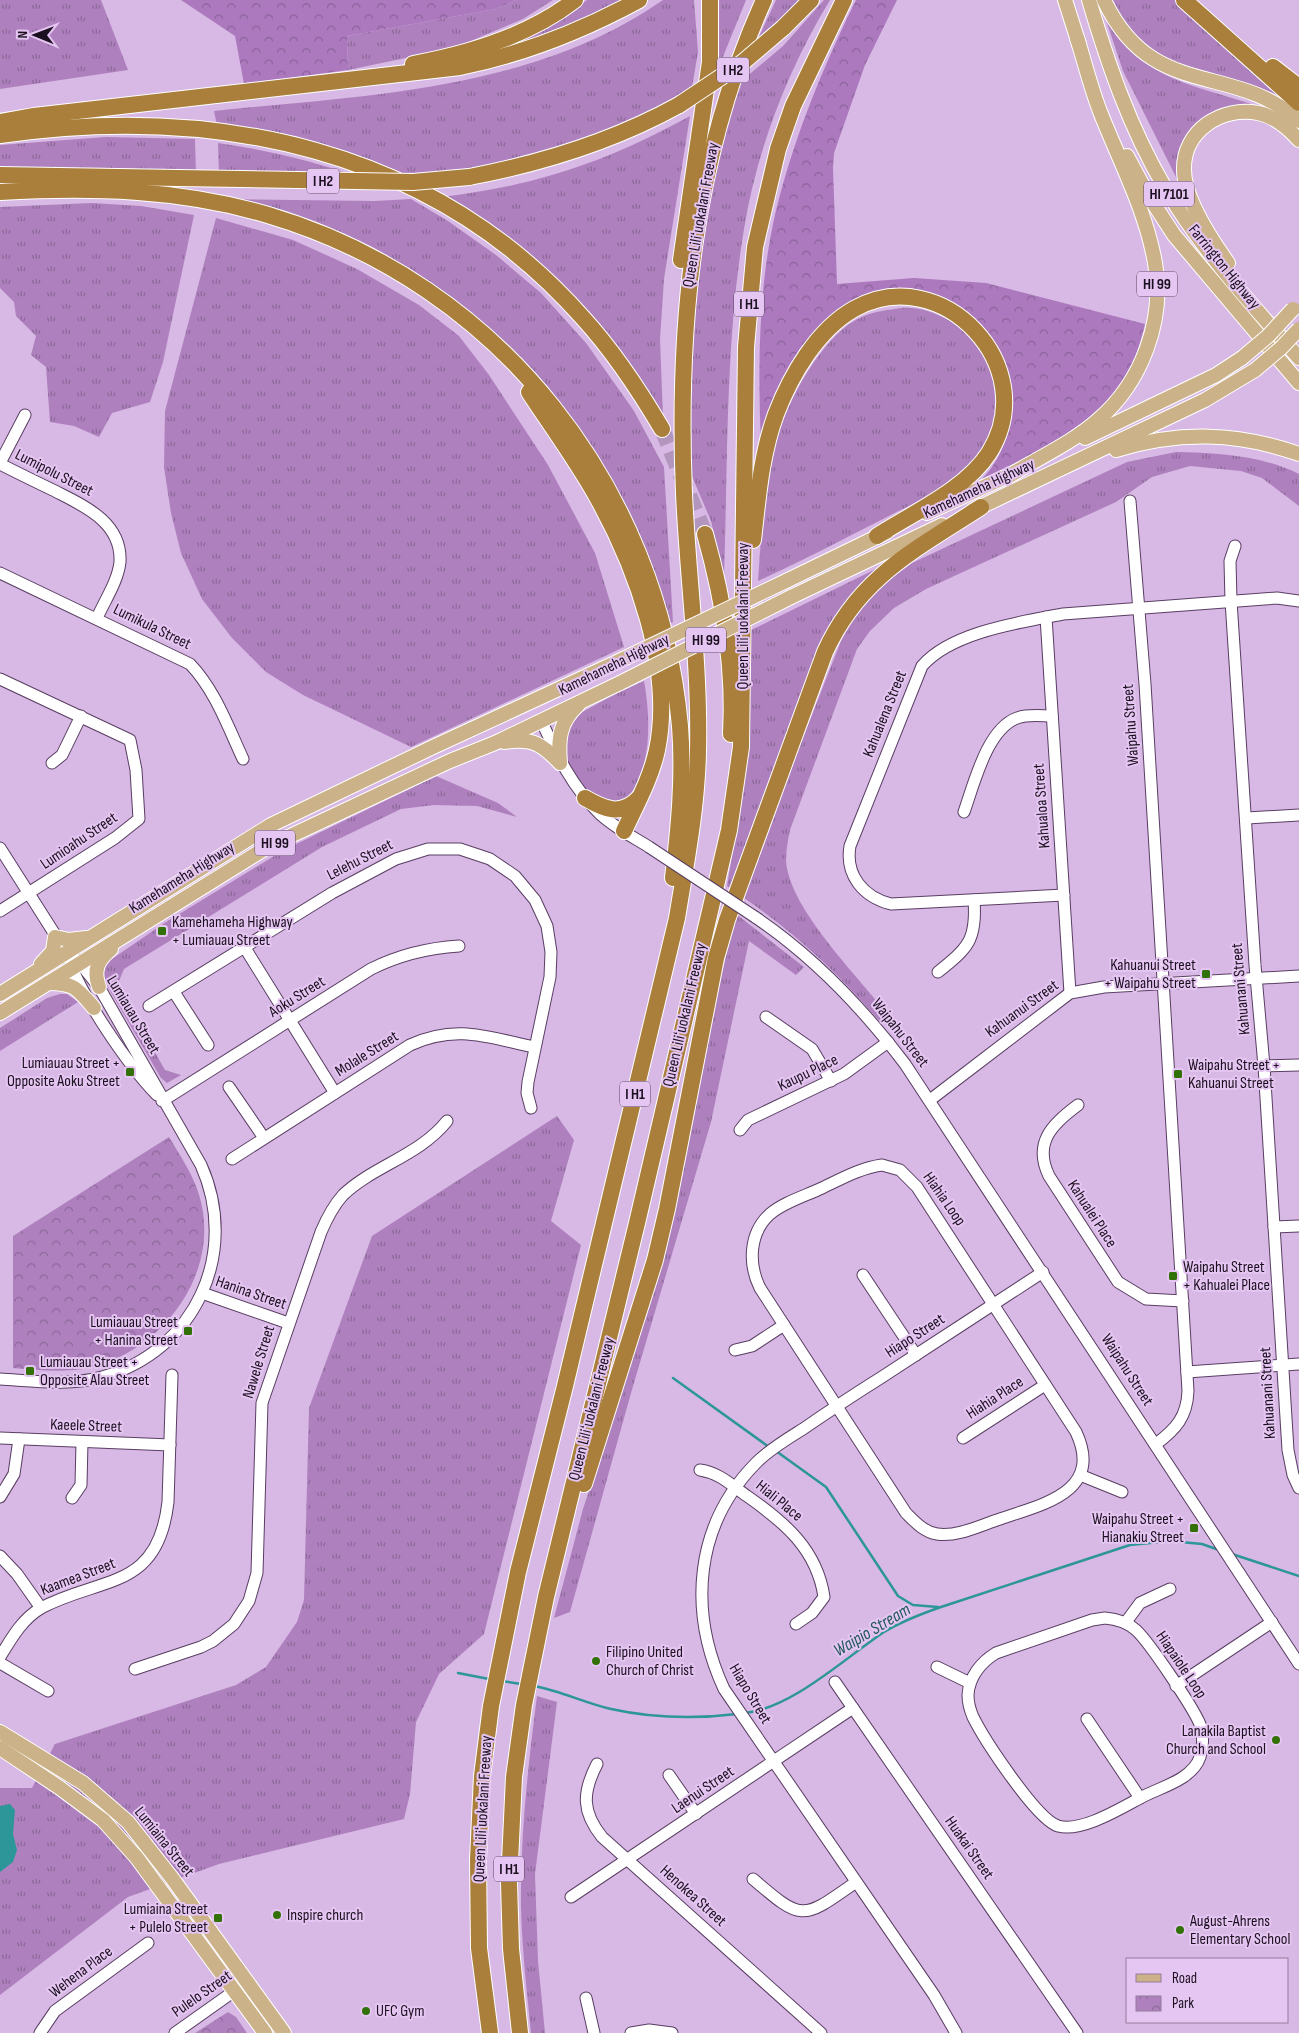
<svg xmlns="http://www.w3.org/2000/svg" width="1299" height="2033" font-family="'Sofia Sans Condensed',sans-serif">
<defs>
<pattern id="grass-tufts" width="24" height="20" patternUnits="userSpaceOnUse" patternTransform="scale(1.25)"><rect width="24" height="20" fill="#ae81be"/><path d="M3 7l-1-3M5 7V3M7 7l1-3M15 17l-1-3M17 17v-4M19 17l1-3" fill="none" stroke="#8d689a"/></pattern>
<pattern id="forest-crowns" width="20" height="18" patternUnits="userSpaceOnUse" patternTransform="scale(1.25)"><rect width="20" height="18" fill="#ac79be"/><path d="M2 6a3 3 0 1 1 6 0M12 15a3 3 0 1 1 6 0" fill="none" stroke="#8b629a"/></pattern>
<pattern id="park-crowns" width="20" height="18" patternUnits="userSpaceOnUse" patternTransform="scale(1.25)"><rect width="20" height="18" fill="#ae81be"/><path d="M2 6a3 3 0 1 1 6 0M12 15a3 3 0 1 1 6 0" fill="none" stroke="#8d689a"/></pattern>
</defs>
<rect width="100%" height="100%" fill="#d8b8e4"/>
<g fill="url(#grass-tufts)">
<path d="M0,0H101L128,70L0,89Z"/>
<path d="M516,0H553L523,19L454,48L348,70L347,36L495,9Z"/>
<path d="M587,0H628L495,55L556,23Z"/>
<path d="M663,0H694L698,52L692,87L642,117L577,144L475,172L403,178L362,159L296,136L217,125L214,111C367,95 532,91 663,0Z"/>
<path d="M710,0H746L718,69L711,73Z"/>
<path d="M776,0H800L758,39Z"/>
<path d="M824,0H830C788,69 757,149 744,229C725,343 728,461 724,576L711,521L691,474L688,389L692,317L713,176L739,83L783,46Z"/>
<path d="M1111,0H1175L1281,93V98C1250,82 1215,78 1182,67C1151,56 1127,28 1111,0Z"/>
<path d="M1105,17C1114,29 1122,43 1133,53C1174,90 1229,92 1277,114L1265,112L1199,126L1179,183L1123,71Z"/>
<path d="M690,116L664,279L660,339L663,418L554,282L494,228L441,197C535,186 607,162 690,116Z"/>
<path d="M106,137L195,139L196,176L0,172V145Z"/>
<path d="M218,143C267,150 313,161 359,177L219,176Z"/>
<path d="M223,199L375,201L411,199L448,221L496,255L541,293L586,343L634,411L664,467L673,622L669,624L634,525L602,464L565,413L512,349L434,287L376,251L275,211Z"/>
<path d="M92,203L141,206L194,215L163,362L150,402L112,413L99,437L74,426L50,422L46,367L31,355L36,336L16,316L14,302L0,288V207Z"/>
<path d="M216,218L293,240L357,269L419,305L459,336L489,375L548,465L595,553L624,647L411,747L303,695L266,672L232,638L202,599L181,553L171,513L164,467L165,411Z"/>
<path d="M901,308C932,306 964,325 981,351C1000,379 1002,422 983,451C961,484 917,501 883,519C842,540 800,562 758,581C764,498 765,433 814,362C828,343 842,325 864,316C876,311 888,310 901,308Z"/>
<path d="M1176,452C1217,453 1261,455 1299,474V506L1262,478L1241,471L1190,466L1152,477L1116,502L926,589L894,608L870,631L857,649L790,830C788,840 786,850 786,860C788,905 851,969 879,1004L885,1016L882,1024C840,975 795,932 741,896L841,641L860,607L889,580L912,563L1127,462Z"/>
<path d="M884,565L852,597L732,890L727,886L746,770L749,631Z"/>
<path d="M644,681C651,719 653,778 620,805L589,795L565,761L562,732L575,716L617,693Z"/>
<path d="M436,776L498,803L517,817L477,806L434,805L401,809L322,847L124,969L117,986L165,1070L181,1075L167,1083L161,1078L105,982L103,976L106,963L163,924L284,850Z"/>
<path d="M736,914L804,967L796,975L749,941L711,1122L631,1393L570,1612L554,1618L583,1509L626,1379Z"/>
<path d="M60,994H67L78,1002L0,1051V1028L47,998Z"/>
<path d="M557,1116L574,1140L551,1221L581,1245L484,1634L439,1674L416,1722L410,1794L404,1819L219,1864L128,1897L0,1995V1788H32L55,1744L236,1685L266,1667L297,1622L304,1600L309,1408L372,1236Z"/>
<path d="M537,1696L557,1702L535,1874L538,1961L545,2033H531C527,1992 522,1950 521,1908C520,1837 528,1766 537,1696Z"/>
</g>
<g fill="url(#forest-crowns)">
<path d="M181,0H516L495,9L347,36L348,70L244,84L235,36Z"/>
<path d="M856,0H897L865,65L834,153L833,168L837,284L914,278L986,283L1145,324C1139,349 1129,379 1113,398C1080,438 1026,457 982,479C1033,426 1017,327 944,302C938,300 931,296 925,296C919,295 910,299 903,300C880,304 858,309 835,313L761,444C758,371 758,296 773,224C790,147 821,71 856,0Z"/>
</g>
<g fill="url(#park-crowns)">
<path d="M169,1137C181,1157 194,1176 200,1198C221,1274 162,1351 89,1368C64,1373 37,1370 13,1368V1236Z"/>
<path d="M228,2012L236,2017L247,2033H195Z"/>
</g>
<path fill="#2d9698" d="M10,1804L15,1810L13,1834L17,1850L13,1862L0,1872V1806Z"/>
<g fill="none" stroke-linecap="round" stroke-linejoin="round">
<g stroke="#2d9698" stroke-width="2.5">
<path d="M673,1378L769,1447"/>
<path d="M776,1451L826,1487L898,1596L913,1605L938,1607"/>
<path d="M1232,1554L1299,1576"/>
<path d="M458,1673L489,1679"/>
<path d="M502,1681L521,1684"/>
<path d="M534,1686C561,1691 585,1703 611,1709C652,1718 696,1719 737,1714"/>
<path d="M745,1713C792,1708 845,1658 884,1632C902,1621 921,1614 941,1607L1130,1545L1170,1541L1202,1544L1219,1550"/>
</g>
<path stroke="#b296bd" stroke-width="16" stroke-dasharray="16 8" stroke-linecap="butt" d="M662,429L705,534"/>
<g stroke="#593e63" stroke-width="13">
<g id="minor">
<path d="M0,463L25,415"/>
<path d="M0,464C18,473 36,482 55,491C84,506 122,522 120,562C118,581 105,600 97,618"/>
<path d="M1130,501L1145,684L1188,1391C1187,1417 1176,1429 1156,1444"/>
<path d="M1235,546L1230,561L1231,601L1255,965L1264,1066L1288,1450L1293,1475L1299,1488"/>
<path d="M0,573L190,664C215,690 228,727 243,759"/>
<path d="M1046,617L1070,993"/>
<path d="M0,679L130,740L136,770L139,819L115,838L0,911"/>
<path d="M541,720C557,755 572,787 600,814C614,827 633,837 649,847"/>
<path d="M52,763L62,755L81,716"/>
<path d="M964,812C974,784 987,729 1017,718C1028,714 1041,716 1052,716"/>
<path d="M1247,818L1299,815"/>
<path d="M0,848L61,944"/>
<path d="M1064,895L891,904C863,897 845,875 850,846L922,666C951,632 1021,622 1063,614L1277,598L1299,601"/>
<path d="M755,917C814,957 862,1007 905,1064L1299,1664"/>
<path d="M245,948L335,1093"/>
<path d="M69,960C83,999 128,1065 157,1095"/>
<path d="M938,972C968,948 977,940 974,900"/>
<path d="M174,992L208,1045"/>
<path d="M149,1006L332,893L396,859L428,849H460L490,859L515,876L535,900L547,926L551,952L550,977L528,1082L527,1093L531,1108"/>
<path d="M766,1017L812,1049L831,1081"/>
<path d="M1264,1066L1299,1065"/>
<path d="M229,1087L264,1138"/>
<path d="M930,1100L1070,993L1104,987L1299,976"/>
<path d="M162,1101L371,969C399,955 427,948 459,946"/>
<path d="M1078,1105C1052,1124 1033,1143 1049,1176L1118,1282L1146,1299L1183,1301"/>
<path d="M740,1130L748,1120L844,1074L888,1042"/>
<path d="M232,1159L410,1045C456,1024 487,1037 534,1047"/>
<path d="M882,1165L900,1170L917,1187L1076,1432C1104,1492 1043,1504 1000,1519C981,1525 958,1537 937,1534C924,1532 915,1522 906,1513L760,1288C748,1264 749,1233 770,1214C784,1202 805,1196 822,1188C841,1179 860,1168 882,1165Z"/>
<path d="M1274,1227L1299,1226"/>
<path d="M863,1275L916,1355"/>
<path d="M202,1293L288,1323"/>
<path d="M735,1350L752,1346L784,1325"/>
<path d="M1187,1372L1299,1364"/>
<path d="M0,1379C34,1381 69,1386 102,1377C196,1351 240,1252 201,1165L99,987L79,962L67,952"/>
<path d="M0,1438L170,1445"/>
<path d="M963,1438L1045,1385"/>
<path d="M700,1470C720,1473 731,1485 747,1496C784,1522 817,1549 824,1597L812,1613L796,1624"/>
<path d="M1080,1475L1122,1492"/>
<path d="M0,1497L14,1474L19,1439"/>
<path d="M72,1498L81,1485L82,1442"/>
<path d="M0,1556L17,1574L41,1608"/>
<path d="M1105,1618C1117,1619 1127,1622 1136,1630C1149,1642 1196,1711 1201,1727C1203,1736 1203,1748 1200,1757C1193,1778 1165,1786 1146,1795C1124,1806 1083,1833 1058,1826C1036,1819 984,1739 973,1717C970,1710 968,1702 968,1695C969,1677 981,1662 996,1653L1092,1620Z"/>
<path d="M1126,1622L1140,1603L1170,1589"/>
<path d="M0,1657C11,1639 22,1619 41,1608C101,1576 158,1591 168,1502L172,1375"/>
<path d="M0,1663L48,1691"/>
<path d="M937,1667L970,1683"/>
<path d="M135,1669L201,1647L213,1641L234,1624L249,1601L257,1573L262,1403L321,1232C327,1218 333,1206 343,1195C373,1166 419,1156 447,1121"/>
<path d="M835,1682L1077,2033"/>
<path d="M1176,1686L1272,1622"/>
<path d="M1087,1719L1140,1798"/>
<path d="M597,1764C582,1793 582,1812 602,1837L821,2033"/>
<path d="M669,1775L696,1814"/>
<path d="M753,1879C803,1922 802,1920 856,1882"/>
<path d="M571,1897L853,1708"/>
<path d="M586,1998L594,2033"/>
<path d="M40,2033L55,2011L148,1943"/>
<path d="M175,2033L247,1982"/>
<path d="M631,2033L649,2030L672,2033"/>
<path d="M956,2033L934,1995L724,1689C688,1611 694,1525 757,1462C770,1449 787,1439 803,1429C829,1411 855,1394 882,1377C936,1342 989,1307 1043,1272"/>
</g>
</g>
<g stroke="#fff" stroke-width="16">
<g id="major">
<path d="M1065,0L1079,44"/>
<path d="M1089,0C1108,64 1130,128 1164,186C1201,249 1251,304 1299,358"/>
<path d="M1104,0C1152,102 1233,61 1299,121"/>
<path d="M1127,156L1148,195L1174,235L1299,383"/>
<path d="M1228,263C1211,239 1184,199 1184,170C1183,131 1221,106 1258,113C1274,116 1288,128 1299,140"/>
<path d="M1085,438L1216,375L1242,358"/>
<path d="M1116,450C1179,431 1237,432 1299,454"/>
<path d="M1009,476C1038,458 1072,443 1098,420C1142,382 1165,320 1155,263C1146,211 1120,162 1101,114C1091,89 1085,63 1077,38"/>
<path d="M972,511L1205,400L1255,370"/>
<path d="M927,513L1016,472"/>
<path d="M786,581L887,532"/>
<path d="M791,597L942,525"/>
<path d="M504,742C532,738 541,743 560,763"/>
<path d="M560,763C558,740 559,722 578,705"/>
<path d="M41,964L53,951L55,937L69,940L86,938"/>
<path d="M48,983C74,983 77,988 94,1008"/>
<path d="M99,987C93,970 97,961 111,949"/>
<path d="M0,994L271,825L433,747L617,662"/>
<path d="M0,1013L269,846L450,761L495,743L620,683"/>
<path d="M0,1732L83,1783L128,1822L172,1878L284,2033"/>
<path d="M0,1748L60,1788L103,1820L137,1858L265,2033"/>
</g>
</g>
<g stroke="#fff" stroke-width="18">
<g id="highway">
<path d="M1184,0L1299,103"/>
<path d="M783,28L811,0"/>
<path d="M413,64C468,54 530,35 575,0"/>
<path d="M1273,67L1299,87"/>
<path d="M0,122L34,116L460,67C524,54 582,31 639,0"/>
<path d="M0,135C217,104 433,148 583,318C614,352 639,390 662,429"/>
<path d="M0,175L178,178"/>
<path d="M469,177C543,163 612,142 679,105"/>
<path d="M0,192C91,187 180,189 268,215C500,284 658,487 680,726C684,777 679,827 673,878"/>
<path d="M681,260L710,62V0"/>
<path d="M529,392C552,427 577,461 597,497C636,567 674,669 657,750C651,778 636,805 624,831"/>
<path d="M705,534C723,598 735,667 731,734"/>
<path d="M753,540C758,497 761,455 776,414C791,375 817,330 854,309C942,260 1043,367 989,453C966,489 913,513 877,536"/>
<path d="M585,798C604,809 621,817 639,798"/>
<path d="M584,1484L655,1260L667,1209L716,958L727,920L825,652C859,577 915,550 981,507"/>
<path d="M490,2033L479,1948L478,1860L482,1776L491,1706L518,1572L565,1386L677,918C686,863 697,807 698,751C700,665 688,580 684,494C677,324 693,157 764,0"/>
<path d="M520,2033L511,1949L509,1883L514,1777L524,1705L546,1597L637,1223L729,830L741,747L746,347L755,247L778,149L793,106L844,0"/>
</g>
</g>
<use href="#minor" stroke="#fff" stroke-width="11"/>
<use href="#major" stroke="#ccb289" stroke-width="14"/>
<use href="#highway" stroke="#aa7f3b" stroke-width="16"/>
<g stroke="#593e63" stroke-width="13" stroke-linecap="butt">
<path id="minor-bridge" d="M649,847L755,917"/>
</g>
<g stroke="#fff" stroke-width="16" stroke-linecap="butt">
<g id="major-bridge">
<path d="M1242,358L1268,336L1293,309"/>
<path d="M1255,370L1281,348L1299,329"/>
<path d="M617,662L786,581"/>
<path d="M620,683L791,597"/>
</g>
</g>
<g stroke="#fff" stroke-width="18" stroke-linecap="butt">
<g id="highway-bridge">
<path d="M679,105L742,63L783,28"/>
<path d="M178,178L413,182L469,177"/>
</g>
</g>
<use href="#minor-bridge" stroke="#fff" stroke-width="11"/>
<use href="#major-bridge" stroke="#ccb289" stroke-width="14"/>
<use href="#highway-bridge" stroke="#aa7f3b" stroke-width="16"/>
</g>
<g fill="#327108" stroke="#e5c5f1" stroke-width="2">
<rect x="157" y="926" width="10" height="10" rx="2.5"/>
<rect x="1201" y="969" width="10" height="10" rx="2.5"/>
<rect x="125" y="1067" width="10" height="10" rx="2.5"/>
<rect x="1173" y="1069" width="10" height="10" rx="2.5"/>
<rect x="1168" y="1271" width="10" height="10" rx="2.5"/>
<rect x="183" y="1326" width="10" height="10" rx="2.5"/>
<rect x="25" y="1366" width="10" height="10" rx="2.5"/>
<rect x="1189" y="1523" width="10" height="10" rx="2.5"/>
<circle cx="596" cy="1661" r="5"/>
<circle cx="1276" cy="1740" r="5"/>
<circle cx="277" cy="1915" r="5"/>
<rect x="213" y="1913" width="10" height="10" rx="2.5"/>
<circle cx="1180" cy="1930" r="5"/>
<circle cx="366" cy="2011" r="5"/>
</g>
<g text-anchor="middle" dominant-baseline="central" stroke-width="4" stroke-linejoin="round" paint-order="stroke">
<g fill="#e5c5f1" stroke="#58465e" stroke-width="1">
<rect x="717" y="57.5" width="32" height="25" rx="4"/>
<rect x="307" y="168.5" width="32" height="25" rx="4"/>
<rect x="1144" y="181.5" width="50" height="25" rx="4"/>
<rect x="1137" y="271.5" width="40" height="25" rx="4"/>
<rect x="734" y="291.5" width="30" height="25" rx="4"/>
<rect x="686" y="627.5" width="40" height="25" rx="4"/>
<rect x="255" y="830.5" width="40" height="25" rx="4"/>
<rect x="620" y="1081.5" width="30" height="25" rx="4"/>
<rect x="494" y="1856.5" width="30" height="25" rx="4"/>
</g>
<g font-size="15" font-weight="bold" fill="#1b101f">
<text x="733" y="70">I H2</text>
<text x="323" y="181">I H2</text>
<text x="1169" y="194">HI 7101</text>
<text x="1157" y="284">HI 99</text>
<text x="749" y="304">I H1</text>
<text x="706" y="640">HI 99</text>
<text x="275" y="843">HI 99</text>
<text x="635" y="1094">I H1</text>
<text x="509" y="1869">I H1</text>
</g>
<g font-size="16" fill="#1b101f" stroke="#e5c5f1">
<text transform="translate(701 215) rotate(-80)">Queen Liliʻuokalani Freeway</text>
<text transform="translate(1224 267) rotate(51)">Farrington Highway</text>
<text transform="translate(54 473) rotate(27)">Lumipolu Street</text>
<text transform="translate(979 489) rotate(-25)">Kamehameha Highway</text>
<text transform="translate(743 616) rotate(-90)">Queen Liliʻuokalani Freeway</text>
<text transform="translate(152 627) rotate(26)">Lumikula Street</text>
<text transform="translate(614 665) rotate(-26)">Kamehameha Highway</text>
<text transform="translate(885 714) rotate(-68)">Kahualena Street</text>
<text transform="translate(1131 725) rotate(-94)">Waipahu Street</text>
<text transform="translate(1042 806) rotate(-94)">Kahualoa Street</text>
<text transform="translate(79 841) rotate(-34)">Lumioahu Street</text>
<text transform="translate(360 860) rotate(-27)">Lelehu Street</text>
<text transform="translate(182 878) rotate(-32)">Kamehameha Highway</text>
<text transform="translate(1241 989) rotate(-95)">Kahuanani Street</text>
<text transform="translate(297 997) rotate(-32)">Aoku Street</text>
<text transform="translate(1022 1009) rotate(-36)">Kahuanui Street</text>
<text transform="translate(133 1015) rotate(59)">Lumiauau Street</text>
<text transform="translate(685 1015) rotate(-77)">Queen Liliʻuokalani Freeway</text>
<text transform="translate(900 1033) rotate(52)">Waipahu Street</text>
<text transform="translate(367 1054) rotate(-32)">Molale Street</text>
<text transform="translate(808 1073) rotate(-26)">Kaupu Place</text>
<text transform="translate(944 1199) rotate(55)">Hiahia Loop</text>
<text transform="translate(1092 1214) rotate(57)">Kahualei Place</text>
<text transform="translate(251 1293) rotate(19)">Hanina Street</text>
<text transform="translate(915 1336) rotate(-33)">Hiapo Street</text>
<text transform="translate(259 1362) rotate(-73)">Nawele Street</text>
<text transform="translate(1127 1370) rotate(57)">Waipahu Street</text>
<text transform="translate(1268 1393) rotate(-93)">Kahuanani Street</text>
<text transform="translate(995 1398) rotate(-33)">Hiahia Place</text>
<text transform="translate(592 1409) rotate(-76)">Queen Liliʻuokalani Freeway</text>
<text transform="translate(86 1426) rotate(2)">Kaeele Street</text>
<text transform="translate(779 1501) rotate(39)">Hiali Place</text>
<text transform="translate(78 1577) rotate(-21)">Kaamea Street</text>
<text transform="translate(1181 1665) rotate(56)">Hiapaiole Loop</text>
<text transform="translate(750 1694) rotate(59)">Hiapo Street</text>
<text transform="translate(703 1790) rotate(-34)">Laenui Street</text>
<text transform="translate(483 1809) rotate(-87)">Queen Liliʻuokalani Freeway</text>
<text transform="translate(164 1842) rotate(51)">Lumiaina Street</text>
<text transform="translate(969 1848) rotate(55)">Huakai Street</text>
<text transform="translate(693 1896) rotate(42)">Henokea Street</text>
<text transform="translate(81 1972) rotate(-37)">Wehena Place</text>
<text transform="translate(202 1994) rotate(-35)">Pulelo Street</text>
</g>
<g font-size="16" fill="#1b101f" stroke="#e5c5f1" text-anchor="start">
<text x="172" y="922">Kamehameha Highway<tspan x="172" dy="18">+ Lumiauau Street</tspan></text>
<text x="1196" y="965" text-anchor="end">Kahuanui Street<tspan x="1196" dy="18">+ Waipahu Street</tspan></text>
<text x="120" y="1063" text-anchor="end">Lumiauau Street +<tspan x="120" dy="18">Opposite Aoku Street</tspan></text>
<text x="1188" y="1065">Waipahu Street +<tspan x="1188" dy="18">Kahuanui Street</tspan></text>
<text x="1183" y="1267">Waipahu Street<tspan x="1183" dy="18">+ Kahualei Place</tspan></text>
<text x="178" y="1322" text-anchor="end">Lumiauau Street<tspan x="178" dy="18">+ Hanina Street</tspan></text>
<text x="40" y="1362">Lumiauau Street +<tspan x="40" dy="18">Opposite Alau Street</tspan></text>
<text x="1184" y="1519" text-anchor="end">Waipahu Street +<tspan x="1184" dy="18">Hianakiu Street</tspan></text>
<text x="606" y="1652">Filipino United<tspan x="606" dy="18">Church of Christ</tspan></text>
<text x="1266" y="1731" text-anchor="end">Lanakila Baptist<tspan x="1266" dy="18">Church and School</tspan></text>
<text x="208" y="1909" text-anchor="end">Lumiaina Street<tspan x="208" dy="18">+ Pulelo Street</tspan></text>
<text x="287" y="1915">Inspire church</text>
<text x="1190" y="1921">August-Ahrens<tspan x="1190" dy="18">Elementary School</tspan></text>
<text x="376" y="2011">UFC Gym</text>
</g>
<g font-size="18" font-style="italic" fill="#225a5c" stroke="#e5c5f1">
<text transform="translate(872 1630) rotate(-31)">Waipio Stream</text>
</g>
</g>
<rect x="1126" y="1958" width="162" height="65" fill="#e5c5f1" stroke="#947d9d"/>
<rect x="1136" y="1974" width="25" height="8" fill="#ccb289" stroke="#947d9d"/>
<text x="1172" y="1983" font-size="15" fill="#1b101f">Road</text>
<rect x="1136" y="1996" width="25" height="15" fill="url(#park-crowns)" stroke="#947d9d"/>
<text x="1172" y="2008" font-size="15" fill="#1b101f">Park</text>
<g transform="translate(35 35) rotate(271)" stroke="#e5c5f1" stroke-width="4" paint-order="stroke">
<path d="M0-4L9 19L0 12L-9 19Z" fill="#1b101f"/>
<text y="-8" font-size="14" font-weight="bold" text-anchor="middle" fill="#1b101f">N</text>
</g>
</svg>
